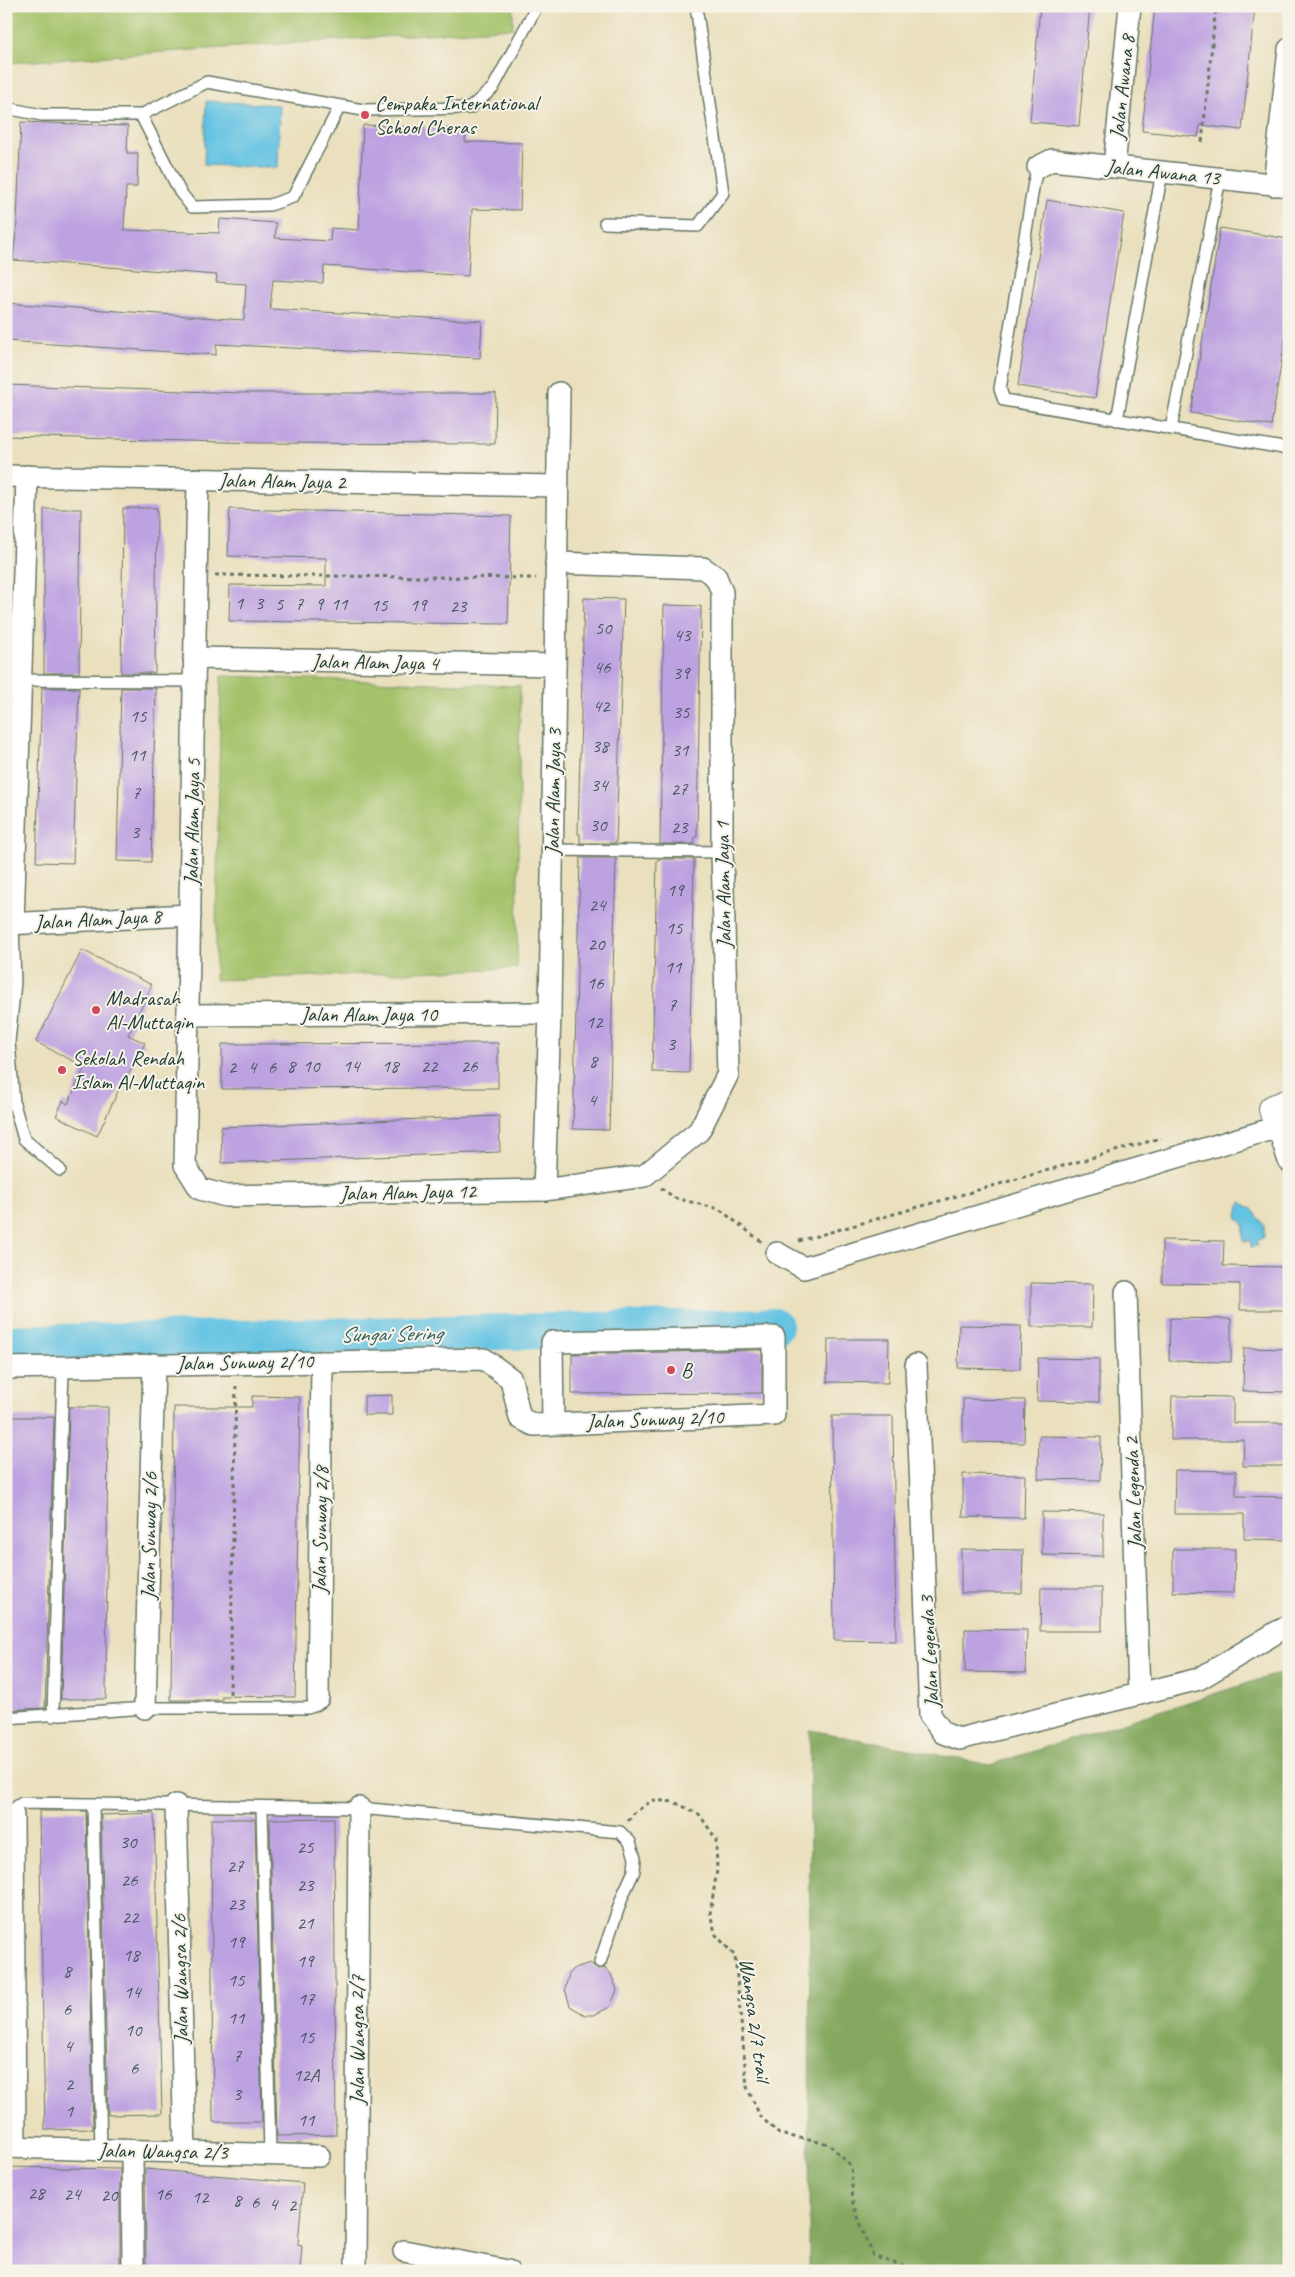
<svg xmlns="http://www.w3.org/2000/svg" width="1295" height="2277" font-family="Caveat,sans-serif">
<rect width="100%" height="100%" fill="#f7f3e8"/>
<filter id="ink" filterUnits="userSpaceOnUse"><feTurbulence type="fractalNoise" baseFrequency=".02" numOctaves="2"/><feDisplacementMap in="SourceGraphic" scale="10" xChannelSelector="R" yChannelSelector="G"/><feConvolveMatrix kernelMatrix="1 2 1 2 8 2 1 2 1" color-interpolation-filters="sRGB"/></filter>
<filter id="wash" filterUnits="userSpaceOnUse"><feTurbulence type="fractalNoise" baseFrequency=".0096" numOctaves="4" result="noise"/><feDisplacementMap in="SourceGraphic" scale="20" xChannelSelector="R" yChannelSelector="G"/><feGaussianBlur stdDeviation="1.12" result="paint"/><feColorMatrix in="noise" values="0 0 0 0 0 0 0 0 0 0 0 0 0 0 0 0 0 1.4 0 .05"/><feComposite in="paint" operator="in"/></filter>
<g filter="url(#wash)">
<rect width="100%" height="100%" fill="#eae0be"/>
<g fill="#a5c26a" stroke="#62804f">
<path d="M6,6H513V28L6,63Z"/>
<path d="M221,676L520,686L517,968L215,980Z"/>
</g>
<path fill="#84a85e" stroke="#527249" d="M1289,1670V2271H809L810,1730L990,1765Z"/>
<g fill="#64c3e3" stroke="#42808c">
<path d="M206,101L280,105L278,168L204,165Z"/>
<path d="M1241,1202L1253,1210L1264,1225V1237L1257,1241L1258,1246L1251,1247V1241H1243L1244,1224L1237,1218Z"/>
</g>
<g fill="none" stroke-linecap="round" stroke-linejoin="round">
<path stroke="#64c3e3" stroke-width="36" d="M6,1343L775,1326"/>
</g>
<g id="blocks">
<g fill="#bda2e1">
<path d="M1040,6H1090L1079,126L1030,122Z"/>
<path d="M1155,6H1255L1242,130L1200,125L1198,137L1142,131Z"/>
<path d="M21,122L128,126L127,153H138L137,187H126L124,230L219,233L220,219L276,223L275,238L330,241L331,228L359,230L363,125L466,129L465,142L522,143L520,210L472,209L468,276L324,266L323,283L273,280L270,309L482,321L480,358L216,344V355L6,341V303L244,320L246,284L216,282L217,275L13,260L17,222Z"/>
<path d="M1047,200L1124,213L1095,398L1018,386Z"/>
<path d="M1220,228L1289,239V316L1271,426L1191,413Z"/>
<path d="M6,385L242,393H496L495,444L258,443L6,436Z"/>
<path d="M123,508H157L155,673H121Z"/>
<path d="M44,509H81L79,673H44Z"/>
<path d="M230,509L511,516L508,624L229,621L230,585L326,586V558L228,556Z"/>
<path d="M584,598L624,599L616,843H580V834H578Z"/>
<path d="M664,605L701,606L697,837H695L694,844H660Z"/>
<path d="M42,688H79L73,863L36,862Z"/>
<path d="M121,688H156L151,862L117,861Z"/>
<path d="M580,858H616L609,1130L573,1129Z"/>
<path d="M660,859H694L689,1073L652,1072L657,860Z"/>
<path d="M82,950L152,985L128,1035L145,1043L123,1086L121,1085L97,1136L56,1116L63,1101L68,1104L85,1067L36,1042Z"/>
<path d="M498,1043V1088L222,1089V1044Z"/>
<path d="M499,1116L500,1152L222,1163L221,1127Z"/>
<path d="M1162,1240L1224,1241L1223,1266L1289,1267V1310H1240V1284L1162,1283Z"/>
<path d="M1031,1283L1093,1284L1092,1327H1031Z"/>
<path d="M1170,1318L1231,1319V1362L1169,1361Z"/>
<path d="M959,1325L1021,1326L1020,1369L958,1368Z"/>
<path d="M828,1339H889L888,1383L827,1382Z"/>
<path d="M1244,1348L1289,1349V1392L1243,1391Z"/>
<path d="M762,1350V1393L572,1394V1354Z"/>
<path d="M1038,1358L1099,1359V1402L1037,1401Z"/>
<path d="M392,1395V1415H364V1396Z"/>
<path d="M252,1396L300,1397L295,1697L222,1696V1700H171L174,1407H252Z"/>
<path d="M1172,1396L1233,1397V1423H1289V1466H1243L1244,1440H1171Z"/>
<path d="M963,1399L1025,1400L1024,1443L963,1442Z"/>
<path d="M69,1407H108L106,1699H61Z"/>
<path d="M832,1416H893L896,1641L834,1640Z"/>
<path d="M6,1417H54L45,1708L6,1710Z"/>
<path d="M1039,1436L1101,1437L1100,1480L1038,1479Z"/>
<path d="M1175,1470L1236,1471V1496L1289,1497V1540L1244,1539V1514H1174Z"/>
<path d="M963,1474L1025,1475L1024,1518L963,1517Z"/>
<path d="M1042,1512L1103,1513V1556L1042,1555Z"/>
<path d="M961,1549L1023,1550L1022,1593H961Z"/>
<path d="M1173,1549H1235L1234,1593L1173,1592Z"/>
<path d="M1041,1588H1102V1631H1040Z"/>
<path d="M965,1629L1027,1630L1026,1673L965,1672Z"/>
<path d="M39,1811H86L93,2129L45,2130Z"/>
<path d="M154,1813L162,2114L108,2115L101,1815Z"/>
<path d="M334,1818L336,2135L277,2136L270,1819Z"/>
<path d="M211,1819H255L262,2122H213Z"/>
<path d="M590,1963L598,1969L605,1968L611,1974L617,1990L610,2007L594,2015H585L570,2006L565,1989L569,1974L575,1968Z"/>
<path d="M6,2167L120,2169V2271H6Z"/>
<path d="M145,2169L303,2183L298,2245L302,2246L300,2271H146Z"/>
</g>
</g>
</g>
<g filter="url(#ink)">
<use href="#blocks" fill-opacity="0" stroke="#667664" stroke-width="1"/>
<g fill="none" stroke-linecap="round" stroke-linejoin="round">
<g stroke="#667664" stroke-width="14">
<g id="lane">
<path d="M6,108L42,115H141L207,82L363,110L470,108L493,88L537,6"/>
<path d="M141,115L180,192L192,207L270,205L293,197L340,106"/>
<path d="M1038,167L1034,182L1000,389L1004,400L1289,449"/>
<path d="M605,223L698,226L723,193L696,6"/>
<path d="M1117,420L1162,172"/>
<path d="M1171,429L1220,179"/>
<path d="M6,680L194,681"/>
<path d="M552,850L722,852"/>
<path d="M13,924L15,982L9,1042L14,1104L24,1139L60,1170"/>
<path d="M53,1716L63,1368"/>
<path d="M6,1718L145,1708H308L316,1705L318,1698"/>
<path d="M93,1804L101,2150"/>
<path d="M262,1807L270,2154"/>
<path d="M13,1815L16,1807L22,1803L359,1808L620,1832L630,1842L635,1858L634,1871L623,1895L600,1962"/>
</g>
</g>
<g stroke="#667664" stroke-width="24">
<g id="street">
<path d="M1038,167L1052,160L1289,186"/>
<path d="M1114,167L1130,6"/>
<path d="M1274,185L1289,49"/>
<path d="M6,476L557,486"/>
<path d="M198,479L185,1165L200,1189L226,1196L544,1190L644,1176L699,1131L728,1074L722,852V592L716,577L703,568L556,563"/>
<path d="M194,658L555,665"/>
<path d="M6,924L190,915"/>
<path d="M13,924L27,476"/>
<path d="M188,1015L550,1013"/>
<path d="M544,1190L550,1013L559,393"/>
<path d="M777,1253L804,1268L1278,1127L1289,1161"/>
<path d="M1126,1292L1139,1694"/>
<path d="M916,1365L930,1715L943,1733L959,1739L1199,1679L1289,1625"/>
<path d="M6,1368L484,1359L511,1379L520,1418L534,1425L774,1415V1337L552,1342L553,1423"/>
<path d="M318,1698L322,1362"/>
<path d="M145,1708L154,1364"/>
<path d="M176,1805L185,2152"/>
<path d="M13,1815L15,2147"/>
<path d="M6,2147L319,2156"/>
<path d="M132,2151L133,2271"/>
<path d="M404,2251L508,2271"/>
<path d="M356,2271L359,1808"/>
</g>
</g>
<g stroke="#667664" stroke-width="30">
<path id="secondary" d="M1289,1103L1273,1109L1278,1127L1289,1124"/>
</g>
<g stroke="#667664" stroke-width="3" stroke-dasharray="4 4" stroke-linecap="butt">
<path d="M1202,142L1216,6"/>
<path d="M215,575L536,578"/>
<path d="M661,1188L675,1198L719,1209L762,1242"/>
<path d="M799,1241L1161,1138"/>
<path d="M230,1694L236,1383"/>
<path d="M628,1821L634,1813L653,1800L674,1802L699,1814L716,1839L717,1870L710,1914L716,1935L735,1956L747,2087L760,2116L779,2134L829,2144L851,2166L853,2204L873,2256L918,2271"/>
<path d="M1256,2271H1280"/>
</g>
<use href="#lane" stroke="#fff" stroke-width="11"/>
<use href="#street" stroke="#fff" stroke-width="21"/>
<use href="#secondary" stroke="#fff" stroke-width="28"/>
</g>
</g>
<g fill="#d1495b" stroke="#f7f3e8" stroke-width="2">
<circle cx="365" cy="115" r="5"/>
<circle cx="96" cy="1010" r="5"/>
<circle cx="62" cy="1070" r="5"/>
<circle cx="671" cy="1370" r="5"/>
</g>
<g text-anchor="middle" dominant-baseline="central" stroke-width="4" stroke-linejoin="round" paint-order="stroke">
<g font-size="19" fill="#46565f">
<text x="239" y="603">1</text>
<text x="259" y="603">3</text>
<text x="279" y="604">5</text>
<text x="299" y="604">7</text>
<text x="319" y="604">9</text>
<text x="339" y="604">11</text>
<text x="379" y="605">15</text>
<text x="418" y="605">19</text>
<text x="458" y="606">23</text>
<text x="603" y="628">50</text>
<text x="682" y="635">43</text>
<text x="602" y="667">46</text>
<text x="681" y="673">39</text>
<text x="601" y="706">42</text>
<text x="681" y="712">35</text>
<text x="138" y="716">15</text>
<text x="600" y="746">38</text>
<text x="680" y="750">31</text>
<text x="137" y="755">11</text>
<text x="599" y="785">34</text>
<text x="679" y="789">27</text>
<text x="136" y="793">7</text>
<text x="598" y="825">30</text>
<text x="679" y="827">23</text>
<text x="135" y="832">3</text>
<text x="675" y="890">19</text>
<text x="597" y="905">24</text>
<text x="674" y="928">15</text>
<text x="596" y="944">20</text>
<text x="673" y="967">11</text>
<text x="595" y="983">16</text>
<text x="672" y="1005">7</text>
<text x="594" y="1022">12</text>
<text x="671" y="1044">3</text>
<text x="593" y="1061">8</text>
<text x="291" y="1066">8</text>
<text x="311" y="1066">10</text>
<text x="351" y="1066">14</text>
<text x="390" y="1066">18</text>
<text x="429" y="1066">22</text>
<text x="469" y="1066">26</text>
<text x="232" y="1067">2</text>
<text x="252" y="1067">4</text>
<text x="272" y="1067">6</text>
<text x="592" y="1100">4</text>
<text x="128" y="1842">30</text>
<text x="305" y="1847">25</text>
<text x="235" y="1866">27</text>
<text x="129" y="1880">26</text>
<text x="305" y="1885">23</text>
<text x="236" y="1904">23</text>
<text x="130" y="1917">22</text>
<text x="305" y="1923">21</text>
<text x="236" y="1942">19</text>
<text x="131" y="1955">18</text>
<text x="305" y="1961">19</text>
<text x="67" y="1971">8</text>
<text x="236" y="1980">15</text>
<text x="132" y="1992">14</text>
<text x="306" y="1999">17</text>
<text x="67" y="2009">6</text>
<text x="236" y="2018">11</text>
<text x="133" y="2030">10</text>
<text x="306" y="2037">15</text>
<text x="68" y="2046">4</text>
<text x="237" y="2056">7</text>
<text x="134" y="2068">6</text>
<text x="306" y="2075">12A</text>
<text x="69" y="2084">2</text>
<text x="237" y="2094">3</text>
<text x="69" y="2111">1</text>
<text x="306" y="2120">11</text>
<text x="36" y="2193">28</text>
<text x="72" y="2194">24</text>
<text x="163" y="2194">16</text>
<text x="109" y="2195">20</text>
<text x="200" y="2197">12</text>
<text x="237" y="2200">8</text>
<text x="255" y="2202">6</text>
<text x="273" y="2204">4</text>
<text x="292" y="2205">2</text>
</g>
<g font-size="21" fill="#1f3d34" stroke="#f7f3e8">
<text transform="translate(1122 87) rotate(-84)">Jalan Awana 8</text>
<text transform="translate(1163 172) rotate(6)">Jalan Awana 13</text>
<text transform="translate(282 481) rotate(1)">Jalan Alam Jaya 2</text>
<text transform="translate(375 662) rotate(1)">Jalan Alam Jaya 4</text>
<text transform="translate(553 792) rotate(-89)">Jalan Alam Jaya 3</text>
<text transform="translate(192 822) rotate(-89)">Jalan Alam Jaya 5</text>
<text transform="translate(723 885) rotate(-91)">Jalan Alam Jaya 1</text>
<text transform="translate(98 919) rotate(-3)">Jalan Alam Jaya 8</text>
<text x="369" y="1014">Jalan Alam Jaya 10</text>
<text transform="translate(408 1192) rotate(-1)">Jalan Alam Jaya 12</text>
<text transform="translate(245 1362) rotate(-1)">Jalan Sunway 2/10</text>
<text transform="translate(655 1419) rotate(-2)">Jalan Sunway 2/10</text>
<text transform="translate(1133 1493) rotate(-92)">Jalan Legenda 2</text>
<text transform="translate(320 1530) rotate(-89)">Jalan Sunway 2/8</text>
<text transform="translate(149 1536) rotate(-89)">Jalan Sunway 2/6</text>
<text transform="translate(929 1652) rotate(-93)">Jalan Legenda 3</text>
<text transform="translate(180 1979) rotate(-91)">Jalan Wangsa 2/6</text>
<text transform="translate(755 2020) rotate(82)">Wangsa 2/7 trail</text>
<text transform="translate(357 2040) rotate(-90)">Jalan Wangsa 2/7</text>
<text transform="translate(163 2151) rotate(1)">Jalan Wangsa 2/3</text>
</g>
<g font-size="21" fill="#1f3d34" stroke="#f7f3e8" text-anchor="start">
<text x="375" y="103">Cempaka International<tspan x="375" dy="24">School Cheras</tspan></text>
<text x="106" y="998">Madrasah<tspan x="106" dy="24">Al-Muttaqin</tspan></text>
<text x="72" y="1058">Sekolah Rendah<tspan x="72" dy="24">Islam Al-Muttaqin</tspan></text>
<text x="681" y="1370">B</text>
</g>
<g font-size="22" font-style="italic" fill="#305e60" stroke="#f7f3e8">
<text transform="translate(391 1334) rotate(-1)">Sungai Sering</text>
</g>
</g>
<rect width="1295" height="2277" fill="none" stroke="#f7f3e8" stroke-width="25"/>
</svg>
